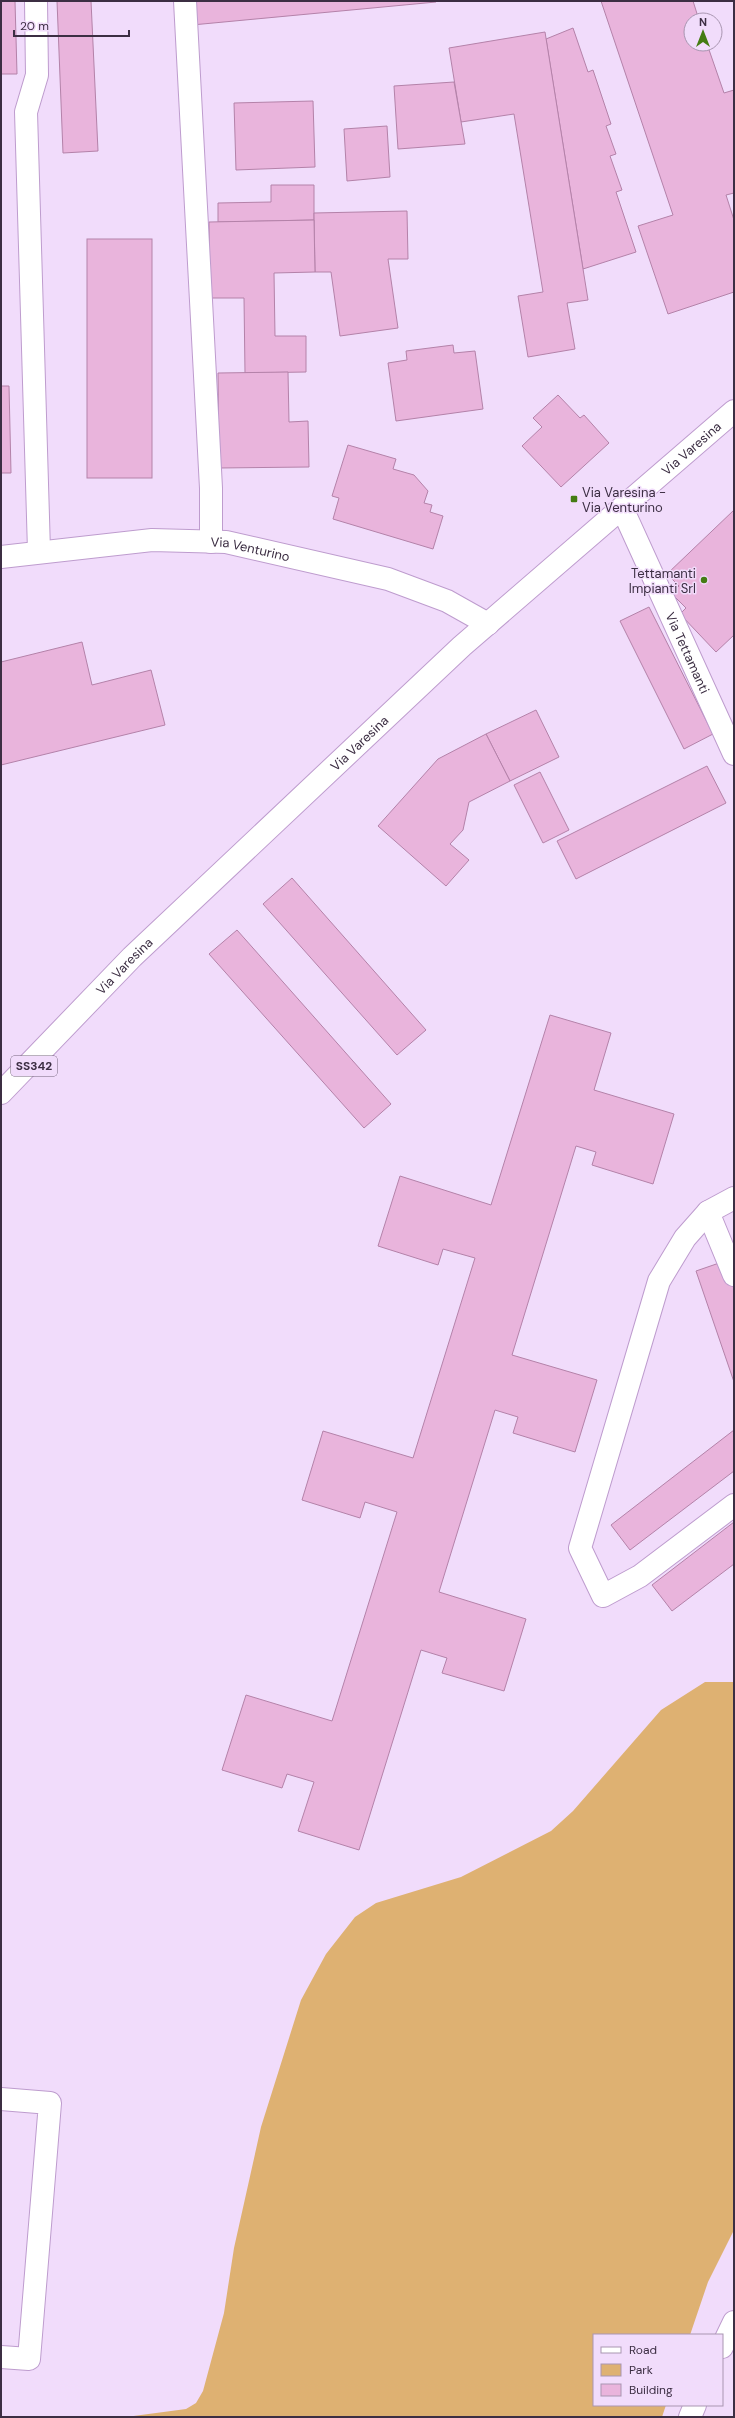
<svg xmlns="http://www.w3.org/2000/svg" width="735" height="2418" font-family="'DM Sans',sans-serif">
<rect width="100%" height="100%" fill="#f1dcfb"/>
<path fill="#deb172" d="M705,1682H734V2230L708,2282L690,2335H594V2405H666L662,2417H126L186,2409L196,2403L203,2391L224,2313L234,2248L261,2127L301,2000L326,1954L355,1917L376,1903L461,1877L551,1831L573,1811L661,1710Z"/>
<g fill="#e9b4dc" stroke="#b482a9">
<path d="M1,1H15L17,74H1Z"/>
<path d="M57,1H91L98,151L63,153Z"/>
<path d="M190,1H435L436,2L192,25Z"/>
<path d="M601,1H693L699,20H691V44H707L724,93L734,90V193L726,195L734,220V292L668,314L638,226L673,215Z"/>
<path d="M573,28L588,72L593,70L611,124L606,126L616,154L610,156L622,190L616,192L636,252L583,269L546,39Z"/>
<path d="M545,32L588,300L567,303L575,349L528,357L518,296L543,292L514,114L461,122L449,48Z"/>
<path d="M454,82L465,144L398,149L394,86Z"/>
<path d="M313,101L315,167L236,170L234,103Z"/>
<path d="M387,126L390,177L347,181L344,129Z"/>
<path d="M271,185H314V220L218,222V203L271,202Z"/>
<path d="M407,211L408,259H388L398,328L340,336L331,272H315L314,213Z"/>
<path d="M314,220L315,272L274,273L275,336H306V372L245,373L244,298H210L209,222Z"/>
<rect x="87" y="239" width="65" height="239"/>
<path d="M453,345L454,353L475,351L483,409L396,421L388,363L407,360L406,351Z"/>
<path d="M288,372L289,422L308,421L309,467L219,468L218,373Z"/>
<path d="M1,386H9L11,473H1Z"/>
<path d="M558,395L580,418L584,415L609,443L561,487L522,446L542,427L533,418Z"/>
<path d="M348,445L396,459L393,469L414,475L428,491L424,503L432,505L430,512L443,516L433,549L333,519L339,498L332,496Z"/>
<path d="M734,510V635L716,652L680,614L686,608L671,593L679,586L667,574Z"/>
<path d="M649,607L713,734L684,749L620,621Z"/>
<path d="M82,642L92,685L151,670L165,725L1,765V662Z"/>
<path d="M536,710L559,757L510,781L486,734Z"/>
<path d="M486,734L510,781L469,802L463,830L450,844L469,860L446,886L378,826L438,759Z"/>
<path d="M707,766L726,803L576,879L557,841Z"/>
<path d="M540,772L569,830L543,843L514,785Z"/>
<path d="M292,878L426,1030L397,1055L263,904Z"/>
<path d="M237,930L391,1104L364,1128L209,954Z"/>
<path d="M550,1015L611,1033L594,1090L674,1114L653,1184L592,1165L596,1152L576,1146L512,1355L597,1380L575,1452L513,1433L518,1417L495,1410L439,1592L526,1619L504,1691L442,1673L447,1658L421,1650L359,1850L298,1831L314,1782L287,1774L282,1788L222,1770L246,1695L332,1721L397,1512L365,1502L360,1518L302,1500L323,1431L413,1458L475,1258L443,1249L438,1265L378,1246L400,1176L491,1205Z"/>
<path d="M725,1261L734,1288V1382L696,1271Z"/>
<path d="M734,1430V1471L630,1550L611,1525Z"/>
<path d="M734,1522V1564L672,1611L652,1585Z"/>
</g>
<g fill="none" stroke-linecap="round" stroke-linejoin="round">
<g stroke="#be9cce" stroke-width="24">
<g id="minor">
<path d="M36,1L37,75L26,112L39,551"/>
<path d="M185,1L211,488V542"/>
<path id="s1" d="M622,508L734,754"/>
<path id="s2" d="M1,557L152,540L226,542L388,579L447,601L488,624"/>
<path d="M734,1198L708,1212L685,1238L659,1281L580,1548L603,1596L640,1576L734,1505"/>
<path d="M708,1212L734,1275"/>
<path d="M1,2099L50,2103L29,2359L1,2357"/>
<path d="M722,2347L734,2322"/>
<path d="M690,2417L695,2405"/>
</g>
</g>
<g stroke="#be9cce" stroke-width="24">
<g id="major">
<path id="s3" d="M1,1093L132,957L462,646L734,411"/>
</g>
</g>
<use href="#minor" stroke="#fff" stroke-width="22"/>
<use href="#major" stroke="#fff" stroke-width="22"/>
</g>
<g fill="#447c13" stroke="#f1dcfb" stroke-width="1.5">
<rect x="570" y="495" width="8" height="8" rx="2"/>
<circle cx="704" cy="580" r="4"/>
</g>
<g text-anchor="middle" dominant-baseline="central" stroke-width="3" stroke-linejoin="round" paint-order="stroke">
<rect fill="#f1dcfb" stroke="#72627a" stroke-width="1" x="11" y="1056" width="46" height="20" rx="3"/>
<g font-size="12" font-weight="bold" fill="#3c2e43">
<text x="34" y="1066">SS342</text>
</g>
<g font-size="13" fill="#3c2e43" stroke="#f1dcfb">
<text stroke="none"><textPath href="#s3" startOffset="945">Via Varesina</textPath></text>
<text stroke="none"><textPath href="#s2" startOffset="251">Via Venturino</textPath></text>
<text stroke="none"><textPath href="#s1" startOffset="159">Via Tettamanti</textPath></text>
<text stroke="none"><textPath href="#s3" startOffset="501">Via Varesina</textPath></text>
<text stroke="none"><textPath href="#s3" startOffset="177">Via Varesina</textPath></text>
</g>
<g font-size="13" fill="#3c2e43" stroke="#f1dcfb" text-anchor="start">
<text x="582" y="492">Via Varesina -<tspan x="582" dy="15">Via Venturino</tspan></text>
<text x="696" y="573" text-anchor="end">Tettamanti<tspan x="696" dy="15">Impianti Srl</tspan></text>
</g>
</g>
<rect width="735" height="2418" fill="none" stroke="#3c2e43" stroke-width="4"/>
<rect x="593" y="2334" width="130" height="72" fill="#f1dcfb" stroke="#a996b1"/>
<rect x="601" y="2347" width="20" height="6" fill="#ffffff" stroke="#a996b1"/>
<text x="629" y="2354" font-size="12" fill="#3c2e43">Road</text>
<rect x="601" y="2364" width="20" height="12" fill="#deb172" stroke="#a996b1"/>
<text x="629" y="2374" font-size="12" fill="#3c2e43">Park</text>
<rect x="601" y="2384" width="20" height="12" fill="#e9b4dc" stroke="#a996b1"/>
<text x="629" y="2394" font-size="12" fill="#3c2e43">Building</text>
<g transform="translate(703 32)"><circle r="19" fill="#f1dcfb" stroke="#a996b1"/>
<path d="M0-3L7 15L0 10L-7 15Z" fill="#447c13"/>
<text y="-6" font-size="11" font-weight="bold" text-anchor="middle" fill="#3c2e43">N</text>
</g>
<path d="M14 30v6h115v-6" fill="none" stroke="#3c2e43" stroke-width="2"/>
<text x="20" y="30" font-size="12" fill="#3c2e43" stroke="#f1dcfb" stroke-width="3" paint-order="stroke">20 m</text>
</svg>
